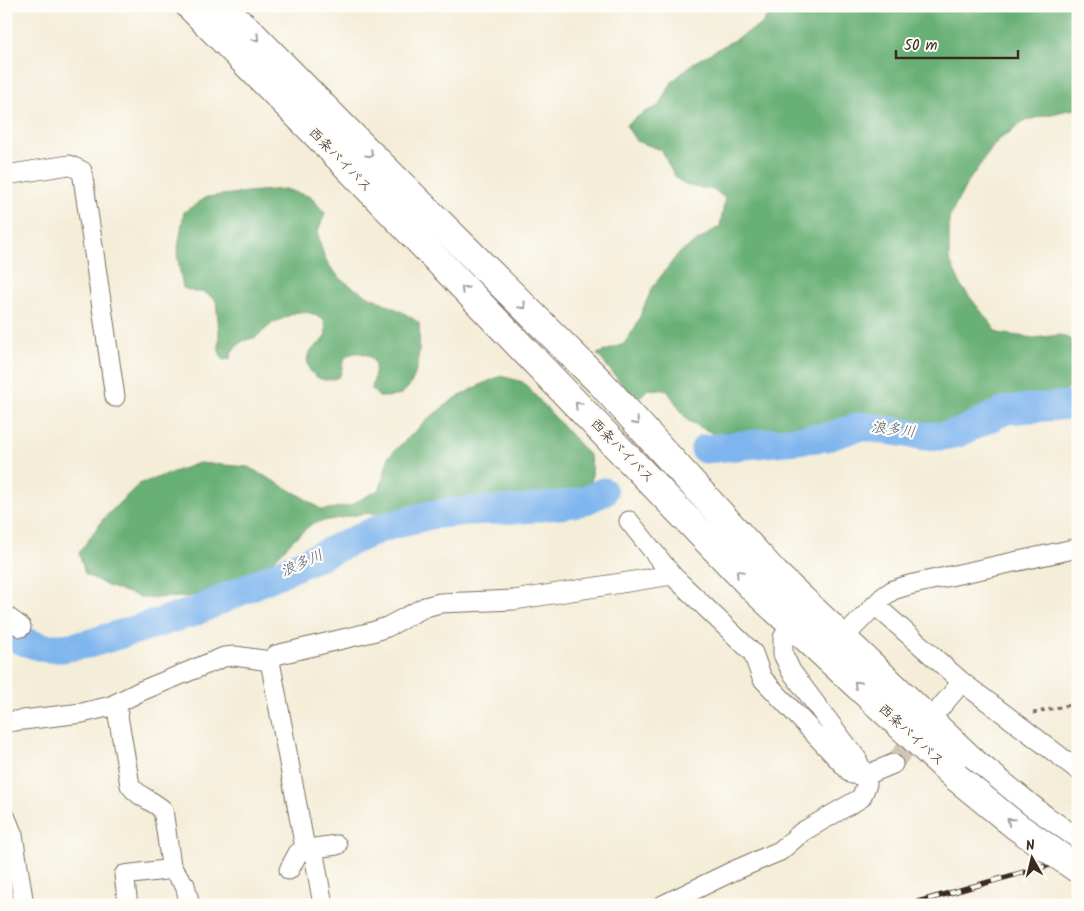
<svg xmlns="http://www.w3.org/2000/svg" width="1084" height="911" font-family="Kalam,'Klee One',sans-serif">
<rect width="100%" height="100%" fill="#fdfcf7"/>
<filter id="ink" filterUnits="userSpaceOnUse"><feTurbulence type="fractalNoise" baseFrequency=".02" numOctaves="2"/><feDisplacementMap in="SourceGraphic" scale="10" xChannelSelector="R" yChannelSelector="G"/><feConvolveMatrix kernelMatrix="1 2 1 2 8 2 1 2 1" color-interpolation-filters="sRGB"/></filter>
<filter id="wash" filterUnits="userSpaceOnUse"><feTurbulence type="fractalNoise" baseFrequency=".0096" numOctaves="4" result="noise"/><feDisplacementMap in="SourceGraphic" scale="20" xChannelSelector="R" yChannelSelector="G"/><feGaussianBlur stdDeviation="1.12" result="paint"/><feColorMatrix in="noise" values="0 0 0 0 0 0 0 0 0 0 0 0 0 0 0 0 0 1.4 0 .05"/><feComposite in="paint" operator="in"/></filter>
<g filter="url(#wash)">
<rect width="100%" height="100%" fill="#f4edd8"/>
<g fill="#69b076" stroke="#526d4a">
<path d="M773,6H1078V109L1068,110L1027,120L997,141L967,183L949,218V259L962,287L998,333L1033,338L1061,335L1078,343V371L1070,387L1056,398H1031L998,403L948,430L923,431L890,422L860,419L827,430L756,439L731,440L716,435L687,420L667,390L648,389L636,401L597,354L624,344L636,326L652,288L678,254L720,226L725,199C710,183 704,191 686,185C673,180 667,161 662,150L636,141L626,125L643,113L660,105L672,82L693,63L761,25Z"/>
<path d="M285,189L311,197L325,213C323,219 320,225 318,231C318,236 320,242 321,247C334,294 386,297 419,323C420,344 421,384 399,395C394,397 385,397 379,397L372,389C373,381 376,372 375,365C372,353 355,349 346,357C342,362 342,370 340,376C333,380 325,382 317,377C312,374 309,370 308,365C304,348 321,347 325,336C327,330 325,325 324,320L311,313L297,312L273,323L256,337L243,341L232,351L230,359L223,360L219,351V332L216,300L204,292H194L183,288L177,254L184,212L207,197L247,192Z"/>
<path d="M501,376L523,382L589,455C596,474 590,489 582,507C538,527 484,518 437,523C425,524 414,528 402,530L385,520L378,513L361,514L313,523L294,539L274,560L228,585L188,597L144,598L110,587L85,574L79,553L104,518L139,484L199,463L248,467L301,496L322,510L349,506L380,489L389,456L429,418L454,399L482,384Z"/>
</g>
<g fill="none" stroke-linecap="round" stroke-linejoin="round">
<g stroke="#7fb5ee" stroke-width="29">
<path d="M705,449L827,437L861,426L925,436H942L958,433L1006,410L1070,405L1078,407"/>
<path d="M6,633L22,641L45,648H62L88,644L194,612L381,528L430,515L466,511L523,509L567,504L584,501L603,492"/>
</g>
</g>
</g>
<g filter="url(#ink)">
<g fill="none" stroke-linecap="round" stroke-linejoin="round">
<path stroke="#cfc6b3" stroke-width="19" stroke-dasharray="19 9" stroke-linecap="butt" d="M893,764L921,730"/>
<g stroke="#7c6e5f" stroke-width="21">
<g id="minor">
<path d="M6,175L69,165L82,171L115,397"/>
<path d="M629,521L672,575L753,653L762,678L852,774L864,776L893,764"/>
<path d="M875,605L962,682L1078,770"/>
<path d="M6,616L21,627"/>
<path d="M834,647L883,597L893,590L909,585L1078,548"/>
<path d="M270,661L276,655L372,632L387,627L425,607L440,603L514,600L672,575"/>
<path d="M270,661L305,848L314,854L323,905"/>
<path d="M116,704L130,785C138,797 152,800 163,810L171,865L175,873L185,885L190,905"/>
<path d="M940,708L962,682"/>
<path d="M6,722L82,713L111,706L141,691L224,657L235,656L270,661"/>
<path d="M6,818L13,835L24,905"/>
<path d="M289,870L298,853L307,849L337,845"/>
<path d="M128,905L124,875L173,869"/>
<path d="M663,905L731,872L780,851L802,832L861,798L867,784L857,759L791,671L783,654V638L791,623L798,616"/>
</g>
</g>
<g stroke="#7c6e5f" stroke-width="30">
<g id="highway">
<path d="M190,6L322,140L756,591L956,777"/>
<path d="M220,6L250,32L345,129L601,383L775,574L974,763L1043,819L1078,843"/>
</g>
</g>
<path stroke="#7c6e5f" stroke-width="3" stroke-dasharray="4 4" stroke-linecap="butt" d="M1033,713L1078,703"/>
<use href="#minor" stroke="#fff" stroke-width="19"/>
<use href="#highway" stroke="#fff" stroke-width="28"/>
<g stroke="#3b2a1e" stroke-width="5.5">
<path id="rail" d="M907,905L1078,857"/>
</g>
<use href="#rail" stroke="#fdfcf7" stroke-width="4" stroke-dasharray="11" stroke-linecap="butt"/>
<g stroke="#7c6e5f" stroke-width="30" stroke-linecap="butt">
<path id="highway-bridge" d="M956,777L1016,826L1078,869"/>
</g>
<use href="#highway-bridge" stroke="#fff" stroke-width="28"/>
</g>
<defs><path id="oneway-chevron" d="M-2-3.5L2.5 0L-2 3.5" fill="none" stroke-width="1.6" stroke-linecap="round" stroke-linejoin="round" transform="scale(1.25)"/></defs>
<g stroke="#a79f9a">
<use href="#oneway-chevron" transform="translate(256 38) rotate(46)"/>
<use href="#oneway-chevron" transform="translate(370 154) rotate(44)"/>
<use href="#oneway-chevron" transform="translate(464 289) rotate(-134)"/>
<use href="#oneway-chevron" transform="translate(523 306) rotate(45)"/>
<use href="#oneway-chevron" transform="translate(578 405) rotate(-134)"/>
<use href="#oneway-chevron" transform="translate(636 422) rotate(48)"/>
<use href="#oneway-chevron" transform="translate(739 573) rotate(-134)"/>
<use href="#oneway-chevron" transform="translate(857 684) rotate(-137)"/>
<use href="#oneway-chevron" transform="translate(1010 821) rotate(-141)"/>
</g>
</g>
<g text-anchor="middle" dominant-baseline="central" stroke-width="4.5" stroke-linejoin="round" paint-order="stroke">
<g font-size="14" fill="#3b2a1e" stroke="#fdfcf7">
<text transform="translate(340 160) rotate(46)">西条バイパス</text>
<text transform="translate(622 451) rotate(46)">西条バイパス</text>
<text transform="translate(911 735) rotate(43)">西条バイパス</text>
</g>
<g font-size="15" font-style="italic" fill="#535b67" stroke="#fdfcf7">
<text transform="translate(893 430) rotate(7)">浪多川</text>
<text transform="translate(302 564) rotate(-24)">浪多川</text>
</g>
</g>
<rect width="1084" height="911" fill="none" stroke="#fdfcf7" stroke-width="25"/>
<g transform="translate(1032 858) rotate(352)" stroke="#fdfcf7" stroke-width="4" paint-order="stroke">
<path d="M0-4L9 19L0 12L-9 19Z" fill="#3b2a1e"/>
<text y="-8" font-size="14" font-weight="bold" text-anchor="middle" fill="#3b2a1e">N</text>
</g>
<path d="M896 50v8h122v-8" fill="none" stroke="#3b2a1e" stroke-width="2.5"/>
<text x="904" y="50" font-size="15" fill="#3b2a1e" stroke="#fdfcf7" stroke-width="4" paint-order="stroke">50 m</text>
</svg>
